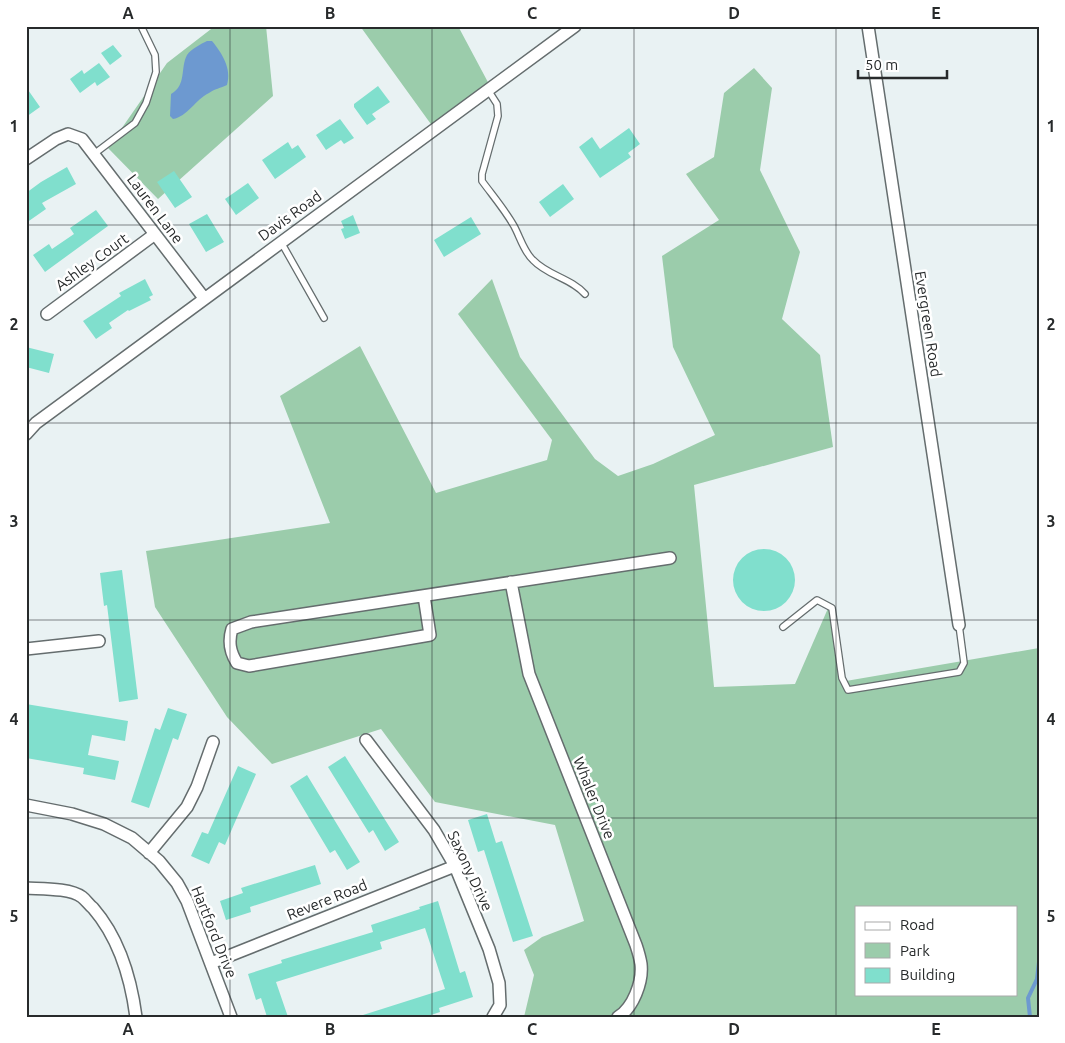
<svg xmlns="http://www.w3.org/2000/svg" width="1065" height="1043" font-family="Ubuntu,sans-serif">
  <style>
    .green { fill: #9bccab; fill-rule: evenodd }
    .water { fill: #6d99d0 }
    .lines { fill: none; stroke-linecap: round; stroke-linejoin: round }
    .stream { stroke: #6d99d0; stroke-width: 4 }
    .building { fill: #80dfcd }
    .service-casing { stroke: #656d6e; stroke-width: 8 }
    .minor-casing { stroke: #656d6e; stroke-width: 14 }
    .service { stroke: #fff; stroke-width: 5.5 }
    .minor { stroke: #fff; stroke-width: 11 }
    .grid { fill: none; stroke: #272a2b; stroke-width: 1; stroke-opacity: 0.55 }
    .labels { text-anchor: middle; stroke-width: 5; stroke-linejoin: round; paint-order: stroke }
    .street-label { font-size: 15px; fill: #272a2b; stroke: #fff }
    .neatline { fill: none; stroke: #272a2b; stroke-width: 2 }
    .grid-label { font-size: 16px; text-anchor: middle; font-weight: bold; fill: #272a2b }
  </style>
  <rect width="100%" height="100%" fill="#e9f2f3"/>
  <!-- green -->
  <path class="green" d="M215,26H266L273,96L158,199L108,148L167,63Z
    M360,26H458L490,86L433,127Z
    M754,68L772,88L760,170L800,252L782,319L820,355L833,447L694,485L714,687L795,684L829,606L840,682L1039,648V1017H524L534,975L524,950L542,937L584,921L555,825L435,802L381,729L272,764L227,717L155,607L146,551L330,523L280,396L360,346L436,493L547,460L552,440L458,314L492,279L520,357L595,459L618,476L653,464L715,435L673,347L662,256L719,220L686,174L714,157L724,93ZM856,907H1016V994H856Z"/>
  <!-- water -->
  <path class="water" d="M207,41H212C222,53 232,69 227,85C221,88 214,89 209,93C196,99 187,117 173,119L170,116L171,94C187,85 180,68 187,55C191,49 201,44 207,41Z"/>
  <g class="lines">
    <!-- stream -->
    <path class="stream" d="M1030,1017L1028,998L1037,979L1039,962"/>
  </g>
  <!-- building -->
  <path class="building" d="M113,45L122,56L110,65L101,53Z
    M99,63L110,77L97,86L95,82L80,93L70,79L82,70L84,74Z
    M378,86L390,102L372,114L376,119L367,125L354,107V104Z
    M26,87L40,107L26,117Z
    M340,119L354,138L344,144L341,140L326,150L316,135Z
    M629,128L640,144L628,153L631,157L600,178L579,147L592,137L600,149Z
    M288,142L292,149L298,145L306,157L275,179L262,160Z
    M67,167L76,184L42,203L46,209L26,223V193L41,182Z
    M174,171L192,197L175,208L157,182Z
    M248,183L259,198L236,215L225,199Z
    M563,184L574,199L550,217L539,202Z
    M96,210L108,226L45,272L33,255L49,244L52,249L74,234L70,228Z
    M207,214L224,242L206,252L189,224Z
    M353,215L360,233L345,239L341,229L344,228L341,221Z
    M471,217L481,234L444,257L434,240Z
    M145,279L153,295L149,297L151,300L129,311L128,310L109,323L112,328L96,339L83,321L121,296L119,293Z
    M26,347L54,354L49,373L26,367Z
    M733 580a31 31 0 1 1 62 0a31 31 0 1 1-62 0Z
    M122,570L138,699L119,702L107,605L104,606L100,573Z
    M26,704L128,721L125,741L92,735L88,755L119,761L115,780L83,774L84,768L26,758V733L29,718H26Z
    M168,708L187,714L178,740L173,738L149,808L131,802L155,728L160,730Z
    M345,756L399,842L385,851L373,830L369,833L328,767Z
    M238,766L256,774L225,845L219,842L209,864L191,856L202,832L208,834Z
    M307,775L360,862L347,870L335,850L330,853L290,786Z
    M487,814L496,843L502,841L533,936L513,942L484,850L478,852L468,820Z
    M315,865L321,884L250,907L251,912L226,920L220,901L243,893L241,888Z
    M438,901L460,973L465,971L473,997L439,1008L440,1012L425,1017H363V1015L445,989L425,928L380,942L382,949L276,982L288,1017H267L261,998L256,1000L248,974L282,963L281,960L373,932L371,925L420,909L419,907Z"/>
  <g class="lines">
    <defs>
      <path id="service" d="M488,90L497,104L498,116L482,174V181C493,196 505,210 514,226C520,237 524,252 533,260C548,276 571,278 585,294
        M94,154L135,123L146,103L156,72L155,55L141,26
        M281,242L324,318
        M783,627L817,600L832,608L842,678L848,690L959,672L964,663L959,625"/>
      <path id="minor" d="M868,26L959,625
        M26,159L56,139L68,134L82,139L204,298
        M47,314L155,234
        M26,434L36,423L575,26
        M511,582L529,674L636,945C638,951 640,958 641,964C643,982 633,1008 618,1017
        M424,596L430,635L249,666L237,663C230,652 228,642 232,629L251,622L670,558
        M26,649L99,641
        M366,740L434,830L455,866L489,949L499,983L500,1005L493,1017
        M26,805L72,814L104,824L132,838L159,861L177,883L187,901L231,1017
        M149,853L187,807L197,787L213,742
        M26,888C42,889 70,888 82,897C86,900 89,905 93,908C119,938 131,979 136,1017
        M211,963L455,866"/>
    </defs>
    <!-- service casing -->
    <use href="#service" class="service-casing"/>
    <!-- minor casing -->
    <use href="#minor" class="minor-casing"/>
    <!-- service -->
    <use href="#service" class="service"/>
    <!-- minor -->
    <use href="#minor" class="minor"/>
  </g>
  <!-- grid -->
  <path class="grid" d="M230,26V1017M432,26V1017M634,26V1017M836,26V1017M26,225H1039M26,423H1039M26,620H1039M26,818H1039"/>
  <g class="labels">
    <!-- street labels -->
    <g class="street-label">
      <text transform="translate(155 209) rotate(53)" y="5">Lauren Lane</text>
      <text transform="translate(290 216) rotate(-36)" y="5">Davis Road</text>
      <text transform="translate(92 262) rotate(-36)" y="5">Ashley Court</text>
      <text transform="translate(928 324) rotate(81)" y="5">Evergreen Road</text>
      <text transform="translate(594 798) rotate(68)" y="5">Whaler Drive</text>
      <text transform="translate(470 871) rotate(65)" y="5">Saxony Drive</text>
      <text transform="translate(327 900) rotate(-22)" y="5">Revere Road</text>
      <text transform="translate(214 932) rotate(68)" y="5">Hartford Drive</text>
    </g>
  </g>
  <!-- border -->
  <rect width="1065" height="1043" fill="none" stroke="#ffffff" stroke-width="55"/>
  <!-- legend -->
  <rect x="855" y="906" width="162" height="90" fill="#ffffff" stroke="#a9aaaa"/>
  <rect x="865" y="922" width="25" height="8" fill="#ffffff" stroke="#a9aaaa"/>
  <text x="900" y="930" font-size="15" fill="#272a2b">Road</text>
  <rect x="865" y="943" width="25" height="15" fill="#9bccab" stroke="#a9aaaa"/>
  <text x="900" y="956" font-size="15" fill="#272a2b">Park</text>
  <rect x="865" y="968" width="25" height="15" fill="#80dfcd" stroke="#a9aaaa"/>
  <text x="900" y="980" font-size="15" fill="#272a2b">Building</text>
  <!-- scale -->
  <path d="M858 70v8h89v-8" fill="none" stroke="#272a2b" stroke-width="2.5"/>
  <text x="865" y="70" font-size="15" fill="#272a2b" stroke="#ffffff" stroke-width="4" paint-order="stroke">50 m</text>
  <rect x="28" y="28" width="1010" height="988" class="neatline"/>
  <g class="grid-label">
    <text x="128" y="19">A</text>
    <text x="330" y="19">B</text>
    <text x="532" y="19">C</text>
    <text x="734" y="19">D</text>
    <text x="936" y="19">E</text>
    <text x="14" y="132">1</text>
    <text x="1051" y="132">1</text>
    <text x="14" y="330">2</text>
    <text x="1051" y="330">2</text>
    <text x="14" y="527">3</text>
    <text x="1051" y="527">3</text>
    <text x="14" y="725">4</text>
    <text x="1051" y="725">4</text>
    <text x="14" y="922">5</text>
    <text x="1051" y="922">5</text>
    <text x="128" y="1035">A</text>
    <text x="330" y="1035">B</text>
    <text x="532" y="1035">C</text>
    <text x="734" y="1035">D</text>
    <text x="936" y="1035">E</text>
  </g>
</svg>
